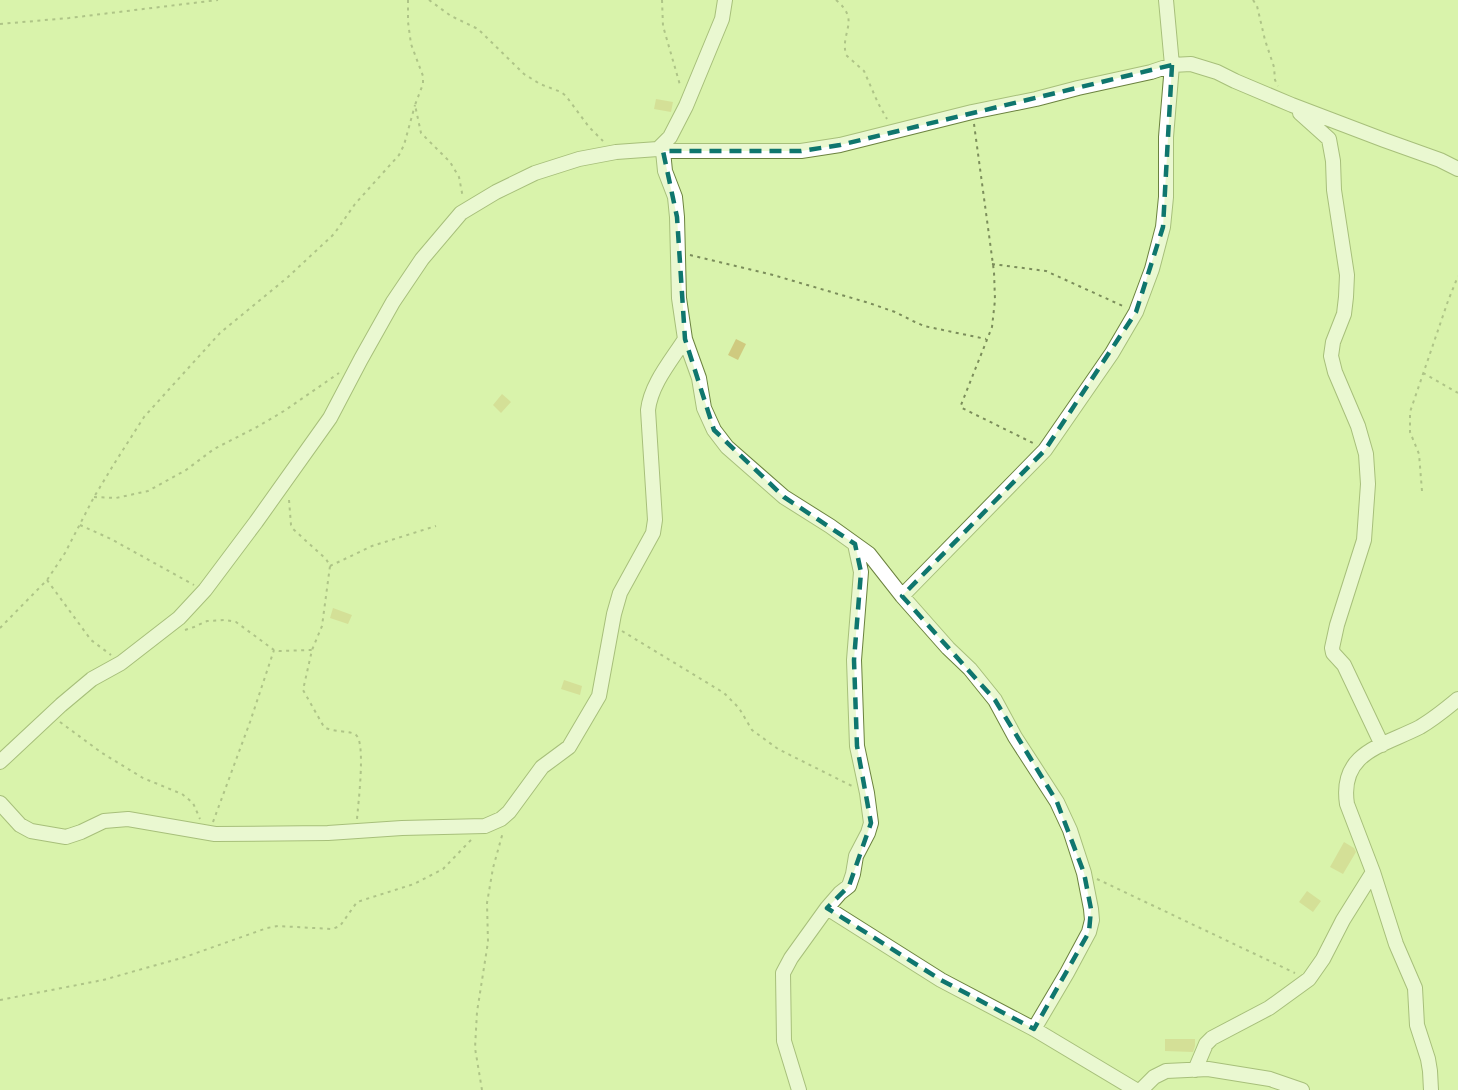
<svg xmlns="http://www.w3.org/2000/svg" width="1458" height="1090" font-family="'Varela Round',sans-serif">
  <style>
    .building { fill: #cfca7f }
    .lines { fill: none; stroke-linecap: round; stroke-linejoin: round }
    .minor-casing { stroke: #6b823f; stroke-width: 16 }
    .path { stroke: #7b8d5b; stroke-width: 2; stroke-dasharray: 3 4.5; stroke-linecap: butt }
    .minor { stroke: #fff; stroke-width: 14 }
    .marked { fill: none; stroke: #0f766e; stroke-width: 4.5; stroke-dasharray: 12 8; stroke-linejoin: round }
  </style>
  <rect width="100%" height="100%" fill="#d9f3ac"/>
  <!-- building -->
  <path class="building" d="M656,99L673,102L671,112L654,109Z
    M736,339L746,344L738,360L728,355Z
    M502,394L511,402L501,413L493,405Z
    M333,608L352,615L348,624L330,618Z
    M564,680L582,686L580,695L561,689Z
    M1344,842L1354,848L1356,852L1343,874L1330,867Z
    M1307,891L1321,901L1313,912L1299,902Z
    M1165,1039H1195V1046L1193,1052L1165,1051Z"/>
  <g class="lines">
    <defs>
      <path id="minor" d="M1300,113L1329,139L1333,161L1334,190L1347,275L1346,297L1344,314L1333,342L1331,356L1335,372L1358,426L1366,454L1368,484L1364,540L1337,625L1332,648L1333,653L1344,665L1382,745
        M658,149L663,151H801L840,145L972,112L1036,99L1078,88L1151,72L1172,65L1191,64L1217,72L1235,81L1292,105L1384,140L1440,160L1458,169
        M663,151L665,171L675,197L677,217L679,298L685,339L699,378L704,408L714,430L727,447L784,497L830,526L869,554L902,596L948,648L970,669L995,700L1015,737L1057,802L1070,830L1084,873L1091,909L1092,920L1089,932L1067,973L1034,1029
        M902,596L1045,450L1112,353L1136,312L1152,269L1163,227L1166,197V137L1172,65L1166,0
        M0,762L61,705L92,679L121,663L179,618L205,590L256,522L330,418L361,359L393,302L422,259L461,213L496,192L535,173L579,159L616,152L658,149L670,137L686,106L722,19L725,0
        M0,803L20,825L31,831L66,837L81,832L104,821L128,819L215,834L328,833L402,828L485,826L501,819L509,812L542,767L569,747L599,696L614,614L620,593L653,533L655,520L648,410C651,384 671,361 685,339
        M827,908L941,980L1034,1029L1136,1090
        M1195,1070L1206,1044L1212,1038L1269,1008L1309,979L1323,959L1343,920L1373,872
        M799,1090L784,1041L783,973L791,958L827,908L840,893L849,886L853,874L856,856L868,833L871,823L867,793L857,746L854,660L861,572L855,544
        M1141,1090L1154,1077L1166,1071L1208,1069L1270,1079L1302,1090
        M1431,1090L1430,1071L1428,1059L1417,1025L1415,988L1396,944L1373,872L1347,804C1339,752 1383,746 1420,727C1434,719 1446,709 1458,699"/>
    </defs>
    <!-- minor casing -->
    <use href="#minor" class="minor-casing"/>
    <!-- path -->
    <path class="path" d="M408,0V22L411,44L423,76V84L415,105L421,133L450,162L459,177L463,198
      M429,0L451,16L478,29L524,74L540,84L561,92L566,96L589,127L603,141
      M662,0L663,26L680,85
      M836,0C861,21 840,31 846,55L864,71L878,103L887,119
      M1253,0L1257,6L1265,40L1274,67L1275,80L1278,86
      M0,24L69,18L218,0
      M974,124L994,272L995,300L992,327L961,405L962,408L1033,443
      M690,255L773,275L869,303L895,312L915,322L924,326L986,339
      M992,264L1046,271L1125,307
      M1423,373L1458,393
      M1422,491L1419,454L1410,432V412L1448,301L1458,276
      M94,497L116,498L148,491L186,470L214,449L257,427L284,411L339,373
      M289,500L291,525L293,529L326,559L330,566L322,626L312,650L303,690L324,727C334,733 350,730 356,735C366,743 358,805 357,819
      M80,525L111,539L194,585
      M330,566L372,546L436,526
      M47,580L91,640L111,655
      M0,628L47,580L65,553L94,497L114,464L144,417L220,333L288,277L334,234L355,204L399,155L404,145L415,105
      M185,630L194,627L207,621L226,620L236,622L274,650L279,651L312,650
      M622,631L724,693L739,708L752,730L778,749L854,787
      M60,722L102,753L143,778L182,794L193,803L200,819
      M213,822L250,722L274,650
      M1097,879L1295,973
      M0,1000L103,980L185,957L267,928L278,926L332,929L340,926L357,902L414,884L443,869L471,840
      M482,1090L475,1048L477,1012L488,942L487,903L493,868L503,832"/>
    <!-- minor -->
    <use href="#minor" class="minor"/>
  </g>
  <!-- marked area -->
  <path d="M0 0H1458V1090H0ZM1172,65L1163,227L1136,312L1045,450L902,596L995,700L1057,802L1084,873L1091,909L1089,932L1034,1029L941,980L827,908L849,886L871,823L857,746L854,660L861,572L855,544L784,497L714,430L685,339L677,217L663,151H801L840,145Z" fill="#d9f3ac" fill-opacity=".55" fill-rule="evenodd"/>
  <path class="marked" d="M1172,65L1163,227L1136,312L1045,450L902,596L995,700L1057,802L1084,873L1091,909L1089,932L1034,1029L941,980L827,908L849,886L871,823L857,746L854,660L861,572L855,544L784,497L714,430L685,339L677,217L663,151H801L840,145Z"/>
</svg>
